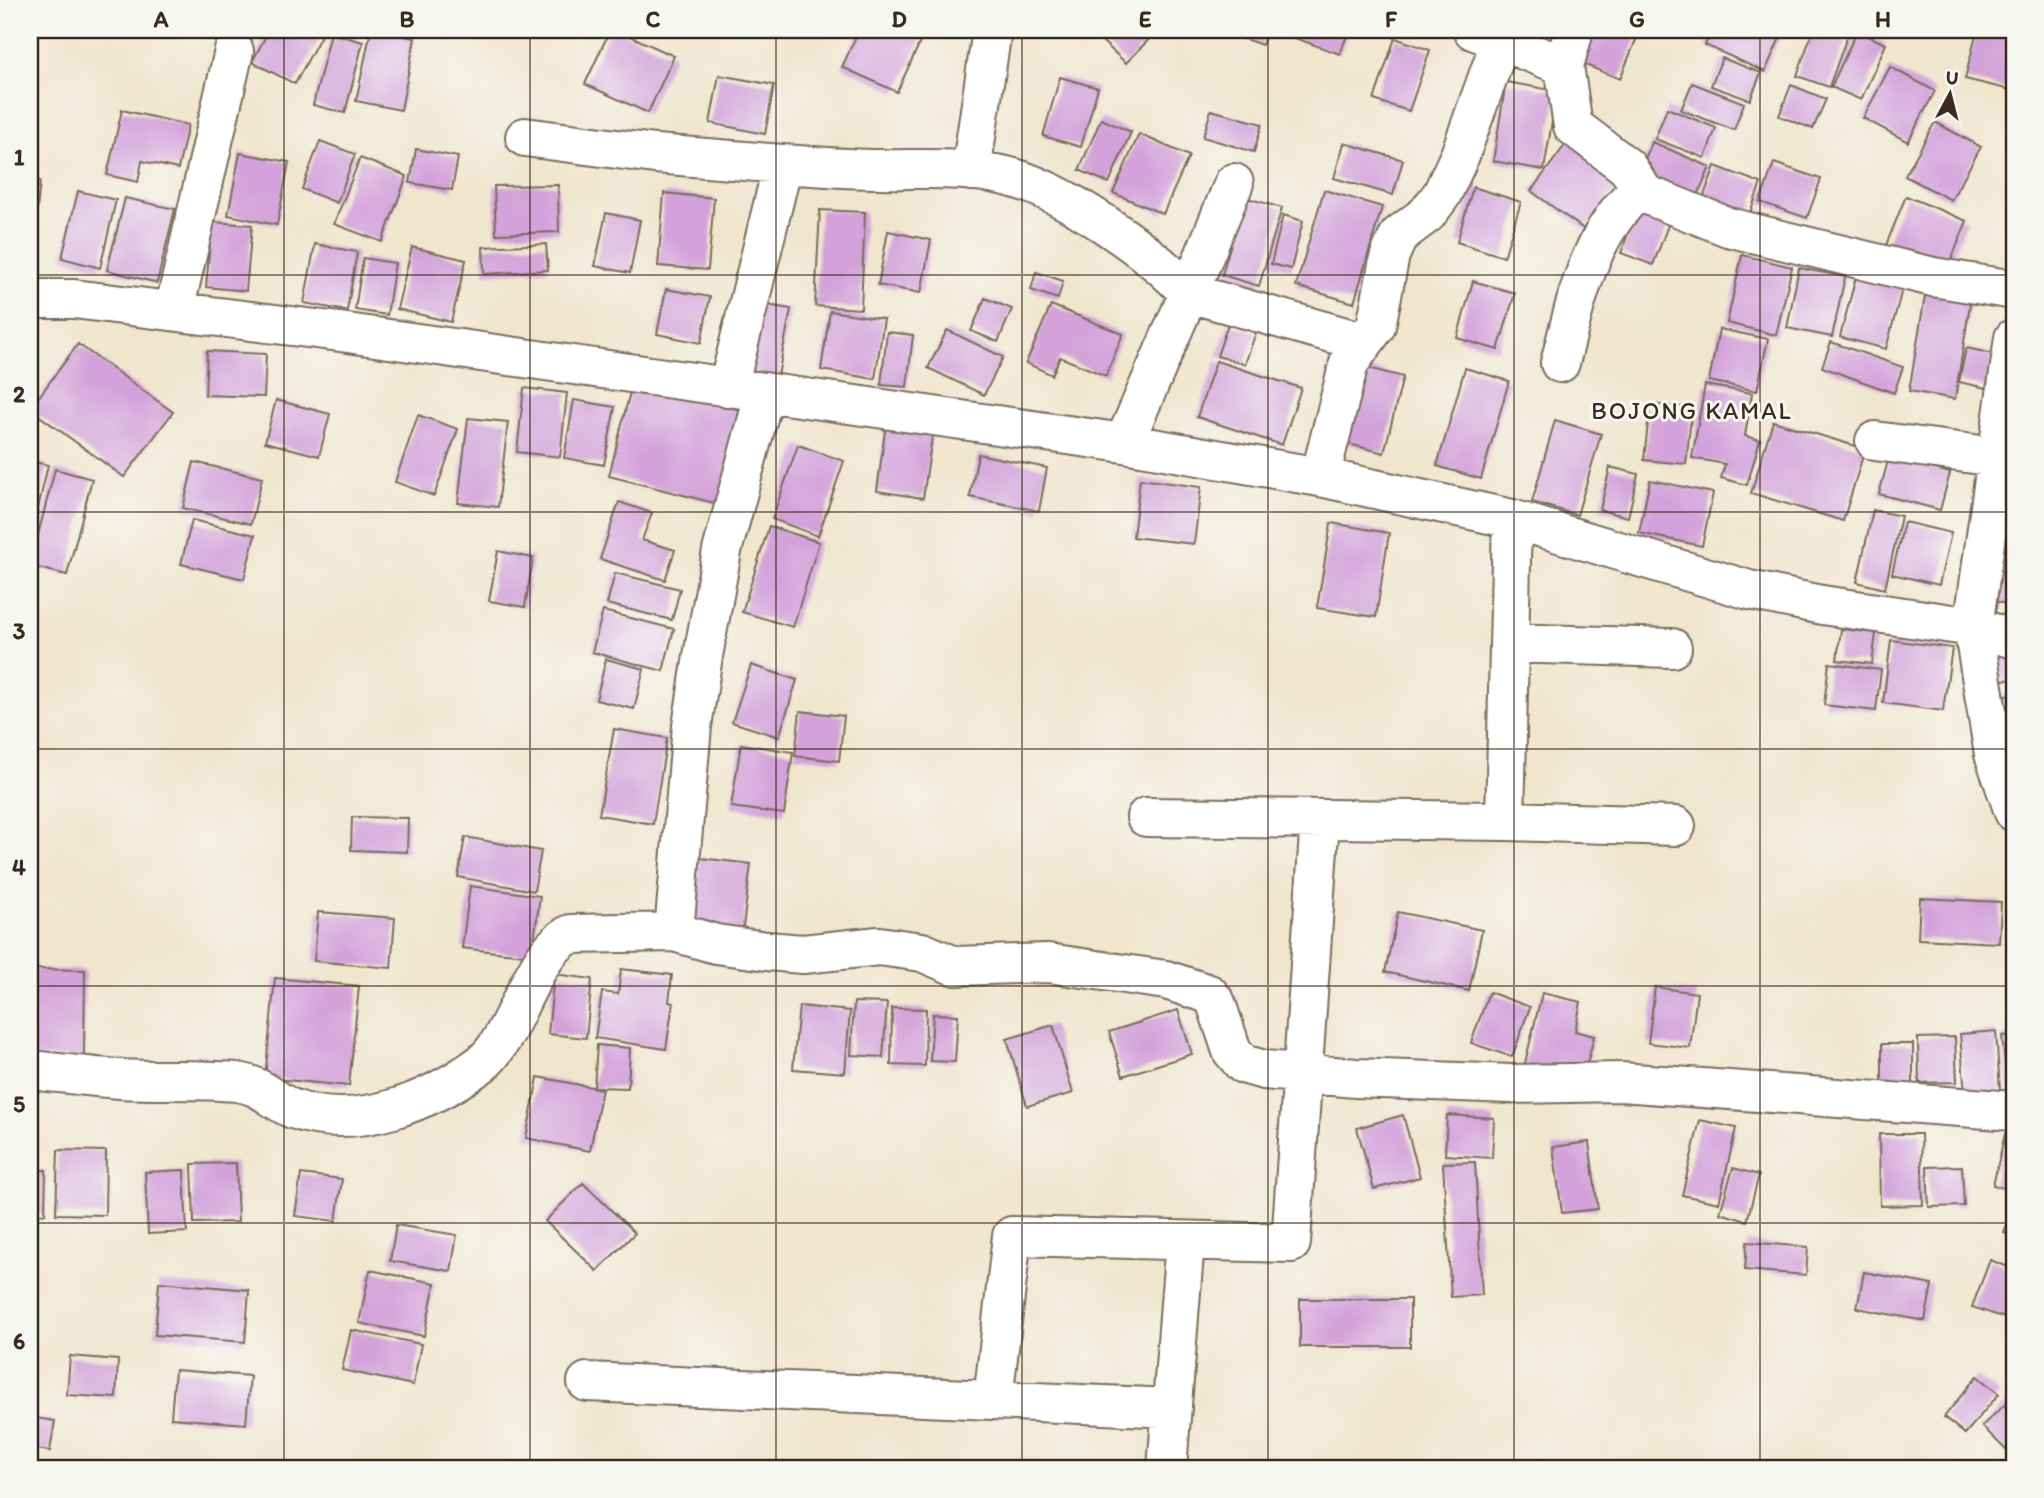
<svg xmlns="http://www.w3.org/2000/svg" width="2044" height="1498" font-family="Itim,sans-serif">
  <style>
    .building { fill: #d3a2da }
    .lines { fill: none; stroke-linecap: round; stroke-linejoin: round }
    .minor-casing { stroke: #7a6c5c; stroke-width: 42 }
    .minor { stroke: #fff; stroke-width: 38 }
    .grid { fill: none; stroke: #3b2a1e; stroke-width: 2; stroke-opacity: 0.55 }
    .labels { text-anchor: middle; stroke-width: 6; stroke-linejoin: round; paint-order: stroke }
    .quarter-label { font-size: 24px; letter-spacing: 2px; fill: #3b2a1e; stroke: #f6f6f2 }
    .neatline { fill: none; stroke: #3b2a1e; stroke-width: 2.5 }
    .grid-label { font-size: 23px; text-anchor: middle; font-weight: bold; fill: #3b2a1e }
  </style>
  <rect width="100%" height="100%" fill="#f6f6f2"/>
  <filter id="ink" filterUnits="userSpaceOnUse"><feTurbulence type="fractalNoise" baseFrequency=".0143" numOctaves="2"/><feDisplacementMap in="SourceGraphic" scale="14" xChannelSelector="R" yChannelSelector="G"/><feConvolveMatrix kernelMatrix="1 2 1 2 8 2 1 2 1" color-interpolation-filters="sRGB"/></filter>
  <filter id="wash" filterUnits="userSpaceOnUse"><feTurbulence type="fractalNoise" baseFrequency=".00686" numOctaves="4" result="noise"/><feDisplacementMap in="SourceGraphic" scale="28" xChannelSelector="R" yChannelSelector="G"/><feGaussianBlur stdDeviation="1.57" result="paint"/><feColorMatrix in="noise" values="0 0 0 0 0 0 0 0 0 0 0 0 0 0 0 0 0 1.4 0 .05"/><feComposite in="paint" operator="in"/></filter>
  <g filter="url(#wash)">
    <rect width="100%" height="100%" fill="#f0e6ce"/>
    <g id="blocks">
      <!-- building -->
      <path class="building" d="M269,30H324L295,84L252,62Z
        M371,30L415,38L401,110L356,101Z
        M610,30H617L674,56L648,113L585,84Z
        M859,30H903L922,38L897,92L842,67Z
        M1090,30H1158L1126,63Z
        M1219,30H1268L1262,45Z
        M1288,30H1349L1340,54L1286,35Z
        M1591,30H1640L1620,79L1578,62Z
        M1712,30H1762L1780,38L1765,72L1705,45Z
        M1813,30H1836L1848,34L1829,87L1797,76Z
        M1977,30H2014V91L1965,79Z
        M1857,31L1886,44L1861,100L1831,87Z
        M331,33L363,42L345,113L313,105Z
        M1395,38L1430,50L1409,111L1374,100Z
        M1722,58L1761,73L1750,100L1711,86Z
        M1890,67L1935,91L1908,142L1863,118Z
        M719,75L774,85L765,134L710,123Z
        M1060,77L1098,88L1081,147L1043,136Z
        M1506,82L1557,91L1544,170L1493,161Z
        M1692,83L1744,103L1734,130L1681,110Z
        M1791,85L1826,99L1813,129L1779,116Z
        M1667,108L1716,128L1705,158L1655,139Z
        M122,110L188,125L178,169L142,161L138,182L107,175Z
        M1211,110L1262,124L1254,152L1203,137Z
        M1101,119L1131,132L1109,183L1079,170Z
        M1935,122L1981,147L1951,200L1905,176Z
        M1139,134L1189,156L1163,214L1113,193Z
        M1569,140L1623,179L1585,230L1531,191Z
        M320,141L355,154L337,203L302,189Z
        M1652,142L1710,167L1695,202L1637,177Z
        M1344,143L1403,160L1393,195L1334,178Z
        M416,149L458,157L452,190L410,183Z
        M240,153L289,162L277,225L228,215Z
        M360,158L407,176L382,242L334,224Z
        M1774,163L1821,179L1807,218L1760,202Z
        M1715,166L1761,183L1745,226L1699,209Z
        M30,180L40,181L32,258H30Z
        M558,185L559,232L496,234L494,186Z
        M1473,187L1521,202L1504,257L1457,242Z
        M1324,190L1382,207L1354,303L1296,286Z
        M78,191L116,200L100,268L62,258Z
        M664,193L714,198L708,270L658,266Z
        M1906,196L1967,221L1947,270L1886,245Z
        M1244,197L1282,208L1259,286L1222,275Z
        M125,198L175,209L157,283L107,270Z
        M1640,200L1673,212L1653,265L1621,253Z
        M820,210L865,212L861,309L815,306Z
        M606,213L640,220L630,273L595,266Z
        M1283,215L1303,221L1291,269L1271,264Z
        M212,222L252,225L246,291L206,287Z
        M888,231L931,240L921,293L878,285Z
        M315,244L357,252L347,311L304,303Z
        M546,244L548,270L484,274L483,247Z
        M412,247L466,260L451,322L397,309Z
        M1742,255L1792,267L1776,335L1727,323Z
        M363,258L395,263L387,315L355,310Z
        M1799,268L1845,277L1832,337L1787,328Z
        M1858,269L1904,282L1886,349L1840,337Z
        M1036,272L1063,281L1058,299L1031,290Z
        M1473,281L1515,293L1498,350L1457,338Z
        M1927,284L1972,291L1955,399L1909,391Z
        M666,289L710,297L701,343L657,334Z
        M985,298L1012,309L998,342L971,331Z
        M761,304L791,309L776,386L747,381Z
        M1051,305L1123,334L1106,376L1060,357L1052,375L1026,363Z
        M830,311L884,319L875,379L821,370Z
        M1228,324L1256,332L1245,364L1217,356Z
        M1719,329L1768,339L1757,391L1709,381Z
        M947,330L1003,357L984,395L928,368Z
        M887,332L913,335L907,387L881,385Z
        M1831,342L1903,367L1894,393L1822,367Z
        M78,344L173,412L124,477L30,409Z
        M1966,348L1994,354L1986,388L1959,382Z
        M207,351L266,354L264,397L205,395Z
        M1216,361L1301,388L1282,445L1197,417Z
        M1357,365L1403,377L1384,453L1337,441Z
        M1465,368L1509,381L1481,479L1437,466Z
        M632,384L749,412L726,506L609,476Z
        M1705,385L1752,393L1745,436L1760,440L1747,485L1721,478L1725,464L1692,458Z
        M524,388L567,393L560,457L517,452Z
        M276,400L330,414L319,456L265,442Z
        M574,400L615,407L604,465L564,458Z
        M1650,404L1692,408L1686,464L1644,460Z
        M418,415L458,429L434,496L395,482Z
        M468,418L508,422L498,507L458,503Z
        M1555,420L1601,434L1577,515L1532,502Z
        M1773,421L1865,449L1843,521L1751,493Z
        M886,423L933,430L923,498L877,491Z
        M798,445L844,461L818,536L772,519Z
        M978,454L1047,468L1039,511L970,497Z
        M1889,457L1950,473L1940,510L1879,494Z
        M30,461L48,465L33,530L30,529Z
        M194,462L262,478L251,524L183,508Z
        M1610,467L1638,474L1628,517L1600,510Z
        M55,469L92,479L67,575L30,566Z
        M1140,479L1201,487L1194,544L1133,537Z
        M1650,480L1713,493L1702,546L1639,533Z
        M619,502L652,513L642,540L675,550L665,580L600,559Z
        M1873,510L1901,516L1885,589L1857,582Z
        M192,520L255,535L244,579L181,564Z
        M1904,522L1951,533L1939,585L1892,574Z
        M1331,523L1389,533L1376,617L1317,608Z
        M769,526L819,542L793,627L742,612Z
        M2001,545L2014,549V607L1983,597Z
        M498,551L533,558L525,607L489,601Z
        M615,573L680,589L672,620L607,604Z
        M603,611L674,629L663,671L592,652Z
        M1841,629L1876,633L1872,664L1837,660Z
        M1891,640L1952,648L1943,711L1883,703Z
        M1990,652L2014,654V680L1988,679Z
        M606,659L644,669L634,709L596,700Z
        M1829,663L1881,670L1876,711L1824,705Z
        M751,665L797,680L779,737L732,722Z
        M1997,695H2014V753H1995Z
        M800,711L844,716L839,761L795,756Z
        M614,729L667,738L653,824L599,815Z
        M741,744L793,752L784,814L731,807Z
        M352,817L408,818L407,852L351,850Z
        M465,837L541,851L534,891L458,877Z
        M700,858L751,864L742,935L691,928Z
        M470,886L540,896L532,956L462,948Z
        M1920,898L2001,902L1999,943L1918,939Z
        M318,912L395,918L391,968L314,961Z
        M1398,912L1482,930L1469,991L1385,972Z
        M30,969L85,970L84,1057H30Z
        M621,969L672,975L669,1002L673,1003L666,1049L595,1038L602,992L618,994Z
        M554,974L592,979L586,1038L548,1034Z
        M275,978L359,986L349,1086L265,1078Z
        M1655,987L1697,993L1690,1048L1648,1043Z
        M1489,992L1530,1007L1512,1057L1471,1043Z
        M1542,993L1581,1002L1575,1031L1594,1036L1583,1081L1524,1067Z
        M854,1002L887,1003L883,1057L851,1055Z
        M799,1006L850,1011L845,1073L793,1069Z
        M892,1008L926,1009L925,1066L891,1065Z
        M1178,1010L1192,1054L1123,1076L1109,1032Z
        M933,1014L958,1015L955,1062L930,1061Z
        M1053,1025L1073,1093L1027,1106L1007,1039Z
        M1996,1031L2000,1091L1965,1094L1960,1034Z
        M2014,1035V1104H2010L2002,1036Z
        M1955,1037L1957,1082L1919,1083L1918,1038Z
        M1882,1044H1913V1094H1882Z
        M597,1045L630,1048L628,1088L594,1087Z
        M538,1077L602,1089L590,1151L526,1138Z
        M1403,1115L1420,1177L1374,1189L1357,1128Z
        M1447,1115L1494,1118L1492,1158L1445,1155Z
        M1700,1120L1736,1128L1719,1203L1682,1195Z
        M1879,1134H1921L1923,1205L1880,1206Z
        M2005,1134L2014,1136V1190L1993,1185Z
        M1589,1142L1598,1209L1562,1213L1553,1147Z
        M58,1150L106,1151L105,1215L56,1214Z
        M1475,1162L1482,1295L1451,1297L1443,1163Z
        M236,1163L238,1222L194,1223L192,1164Z
        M1962,1166L1964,1206L1929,1207L1927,1167Z
        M1733,1168L1759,1175L1747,1221L1720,1213Z
        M30,1170H46L45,1214L30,1213Z
        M184,1170L187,1232L148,1234L145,1172Z
        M301,1174L342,1179L336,1221L295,1216Z
        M583,1183L635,1233L597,1271L545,1221Z
        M2012,1208L2014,1209V1236L2004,1233Z
        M396,1225L457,1235L451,1271L390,1261Z
        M1747,1242L1808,1247L1806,1275L1745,1270Z
        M1990,1260L2014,1269V1302L2008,1319L1972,1307Z
        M370,1270L435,1283L424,1336L359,1323Z
        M1864,1272L1932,1285L1925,1321L1857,1308Z
        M159,1282L249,1290L245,1342L155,1335Z
        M1300,1299H1410V1347H1300Z
        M351,1330L421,1344L413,1385L342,1370Z
        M70,1356L118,1360L116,1398L67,1395Z
        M175,1370L250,1376L246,1424L171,1418Z
        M1977,1376L1999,1394L1965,1434L1944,1417Z
        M2014,1396V1442L2006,1450L1982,1426Z
        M30,1417L55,1421L50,1451L30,1448Z"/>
    </g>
  </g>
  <g filter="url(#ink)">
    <use href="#blocks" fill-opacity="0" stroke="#7a6c5c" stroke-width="2"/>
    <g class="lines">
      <defs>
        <path id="minor" d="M1473,30L1564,66L1573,126L1627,167L1645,194L1728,227L1933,277L2014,290
          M1564,66L1574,30
          M525,137L655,154L783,164
          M971,171L992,30
          M1234,183L1189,293L1363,342
          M30,299H74L340,332L1124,443L1320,477L1512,519L1749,590L1822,605L1973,627L2014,639
          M174,311L234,51
          M2014,338L1973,627L1994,754L2014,812
          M1560,363C1576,301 1589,233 1640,189
          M728,388L783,164C814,166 847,169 879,169C921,170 965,166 1006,176C1062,189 1150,251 1189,293L1124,443
          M765,392L722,551L703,656L692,726L674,932L716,944L767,951L803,954L879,946L922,952L955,966L1048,963L1166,980L1209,994L1216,1003L1232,1051L1243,1064L1264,1070L1356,1078L1511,1084L1621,1082L2014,1111
          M1875,441L1996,457
          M1320,477L1349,363L1376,326L1390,255L1399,235L1427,214L1442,194L1460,155L1500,43
          M1509,643L1672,648
          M1146,817L1505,821L1512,519
          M1505,821L1676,826
          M30,1070C60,1073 90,1077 120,1079C158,1081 198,1079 236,1082C263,1085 271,1100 293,1109C357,1132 429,1102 481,1064C515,1039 530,952 571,934L674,932
          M587,1382L1172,1408
          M993,1400L1012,1236L1291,1243L1320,819
          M1167,1468L1185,1241"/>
      </defs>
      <!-- minor casing -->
      <use href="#minor" class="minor-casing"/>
      <!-- minor -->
      <use href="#minor" class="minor"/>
    </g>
  </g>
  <!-- grid -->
  <path class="grid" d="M284,30V1468M530,30V1468M776,30V1468M1022,30V1468M1268,30V1468M1514,30V1468M1760,30V1468M30,275H2014M30,512H2014M30,749H2014M30,986H2014M30,1223H2014"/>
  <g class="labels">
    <!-- quarter labels -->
    <g class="quarter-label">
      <text x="1692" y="419">BOJONG KAMAL</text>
    </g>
  </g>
  <!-- margin -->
  <rect width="2044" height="1498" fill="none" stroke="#f6f6f2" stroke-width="77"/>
  <!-- north arrow -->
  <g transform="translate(1950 94) rotate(7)" stroke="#f6f6f2" stroke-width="5" paint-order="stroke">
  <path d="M0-5L12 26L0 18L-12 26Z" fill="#3b2a1e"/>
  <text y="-10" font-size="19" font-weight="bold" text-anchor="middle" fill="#3b2a1e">U</text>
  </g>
  <rect x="38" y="38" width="1968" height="1422" class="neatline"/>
  <g class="grid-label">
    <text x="161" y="27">A</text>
    <text x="407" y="27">B</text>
    <text x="653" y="27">C</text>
    <text x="899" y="27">D</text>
    <text x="1145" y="27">E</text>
    <text x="1391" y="27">F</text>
    <text x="1637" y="27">G</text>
    <text x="1883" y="27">H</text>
    <text x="19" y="165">1</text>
    <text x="19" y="402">2</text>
    <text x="19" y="639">3</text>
    <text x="19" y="875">4</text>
    <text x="19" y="1112">5</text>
    <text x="19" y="1349">6</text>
  </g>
</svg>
